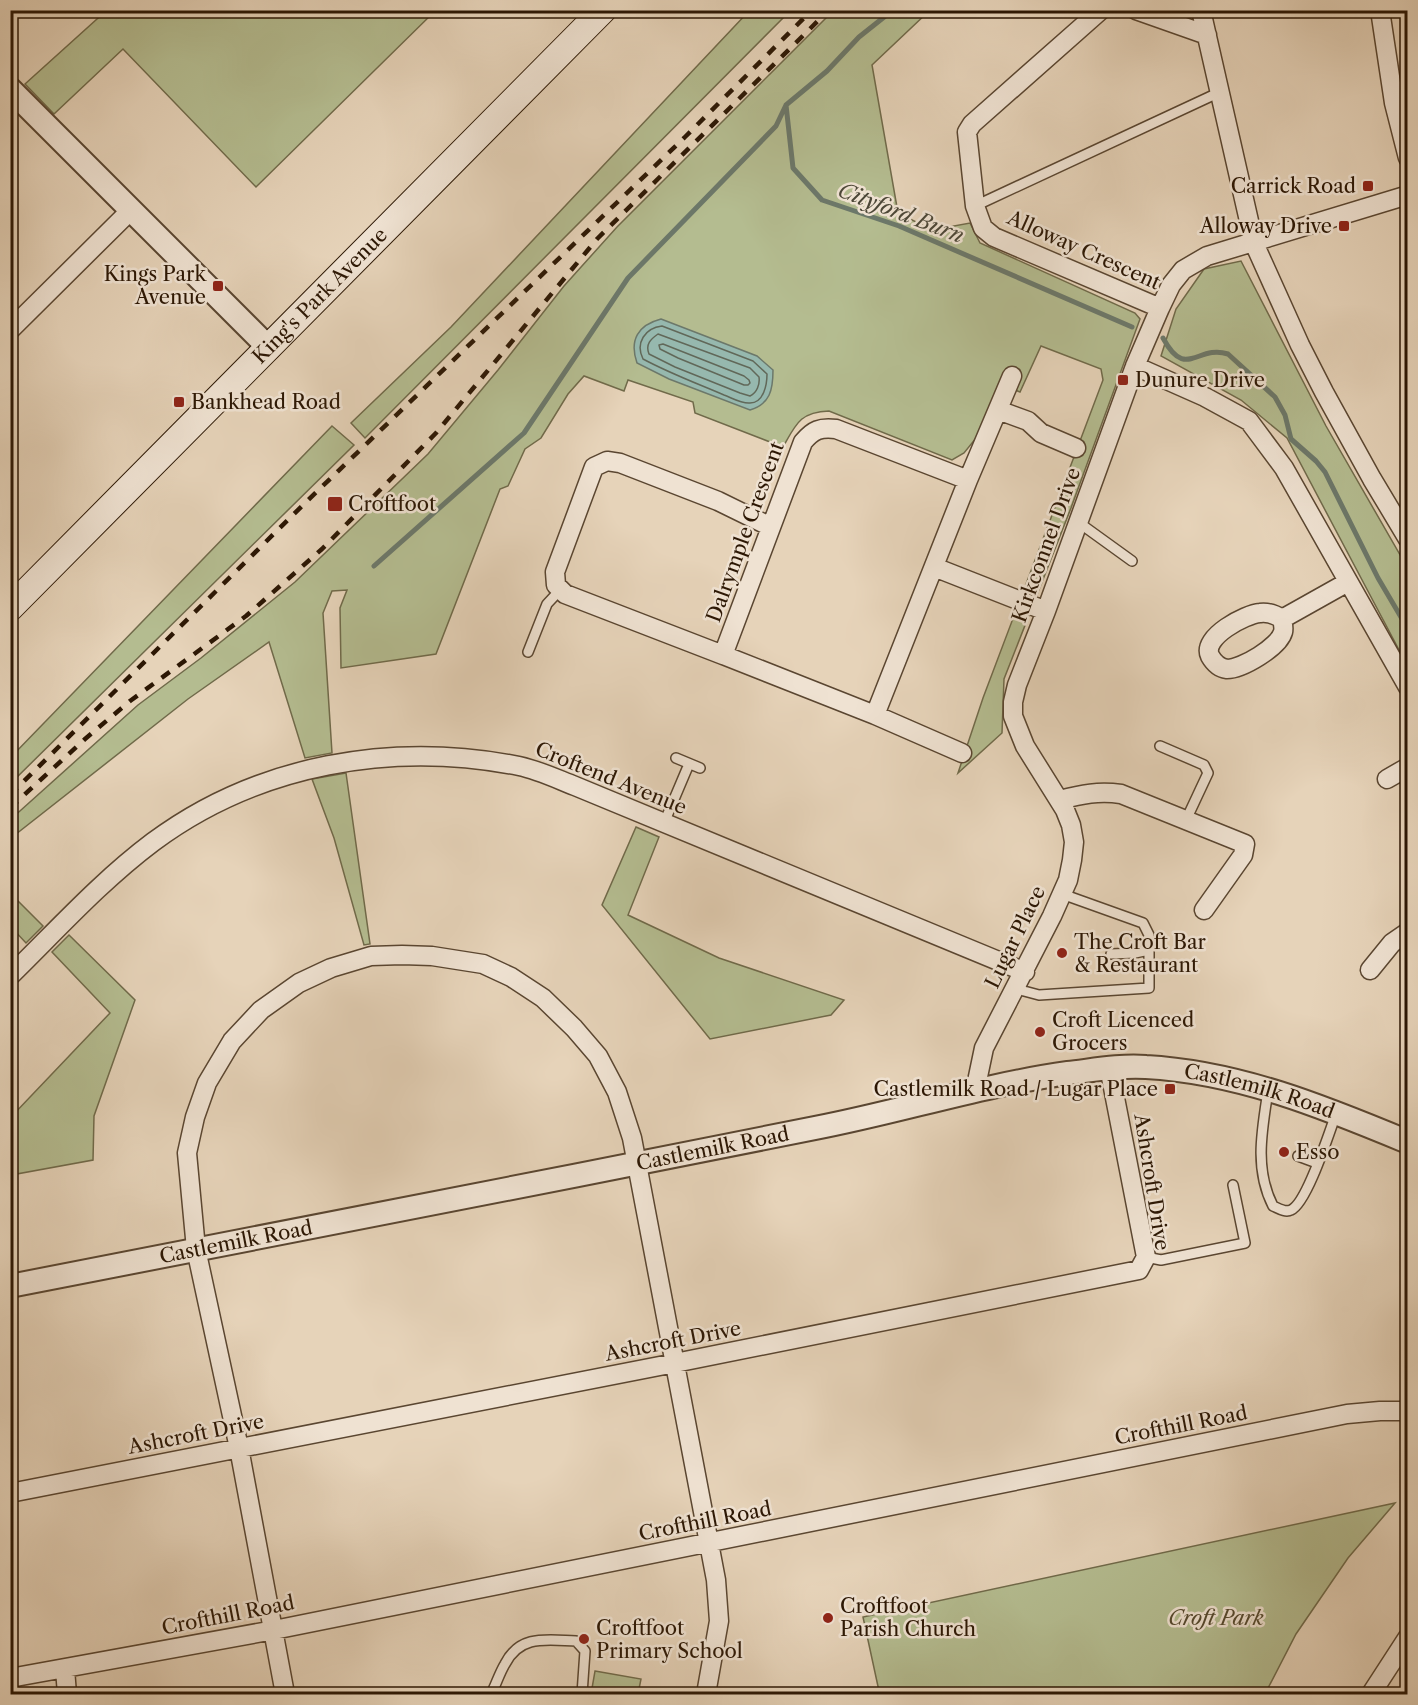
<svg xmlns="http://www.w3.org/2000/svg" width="1418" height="1705" font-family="'Libre Caslon Text',serif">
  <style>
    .green { fill: #b4bc90; stroke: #706a4a; stroke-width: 1.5 }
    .water { fill: #96b8ae; stroke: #6c786a; stroke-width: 1.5 }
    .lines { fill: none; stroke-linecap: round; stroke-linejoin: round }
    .shore { stroke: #616859; stroke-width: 1.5 }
    .stream { stroke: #6c786a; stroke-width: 5 }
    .service-casing { stroke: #5a4631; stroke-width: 12 }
    .minor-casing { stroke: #5a4631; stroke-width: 21 }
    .tertiary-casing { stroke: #5a4631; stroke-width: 26 }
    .secondary-casing { stroke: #2c1704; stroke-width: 28 }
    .service { stroke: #efe2d2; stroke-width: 9 }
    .minor { stroke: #efe2d2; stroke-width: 18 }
    .tertiary { stroke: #efe2d2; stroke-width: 22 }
    .secondary { stroke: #efe2d2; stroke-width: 26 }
    .rail { stroke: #2c1704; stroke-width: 4.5; stroke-dasharray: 10 10; stroke-linecap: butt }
    .poi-dot { fill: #8f2418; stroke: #efe2d2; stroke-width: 2 }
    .labels { text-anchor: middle; stroke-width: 5; stroke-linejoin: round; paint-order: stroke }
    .poi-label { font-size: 20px; fill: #2c1704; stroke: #efe2d2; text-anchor: start }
    .street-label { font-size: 20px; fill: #2c1704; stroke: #efe2d2 }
    .park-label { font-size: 20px; font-style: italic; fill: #55492e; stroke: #efe2d2 }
    .water-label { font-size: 21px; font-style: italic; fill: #4c4737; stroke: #efe2d2 }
  </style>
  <rect width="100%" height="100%" fill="#e6d3b9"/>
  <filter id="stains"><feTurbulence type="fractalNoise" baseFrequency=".00333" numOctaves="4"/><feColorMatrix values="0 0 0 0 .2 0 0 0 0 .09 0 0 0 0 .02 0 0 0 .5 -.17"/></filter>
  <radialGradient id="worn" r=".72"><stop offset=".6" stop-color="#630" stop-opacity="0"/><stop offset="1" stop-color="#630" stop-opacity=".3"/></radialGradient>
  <!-- green -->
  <path class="green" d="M107,10H435V11L256,187L123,49L54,114L25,84Z
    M749,11H790L365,438L351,423L451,327Z
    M833,11H929L872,65L898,213L932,230L970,223L980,243L1135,313L1140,319L1071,508L1004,679L1002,733L958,773L983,698L1103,380L1101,369L1041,346L1020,392L1015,390L964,453L952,460L829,411C800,412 796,424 783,447L695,413L693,402L628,380L624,391L584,376L568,394L541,438L525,449L508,486L500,489L436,654L341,668L340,608L347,590L332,591L323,613L332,753L305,758L269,642L188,699L11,838V819L138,705L201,658L295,582L428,454L498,370L564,286L617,227Z
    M1241,261L1326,426L1407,567V665L1287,438L1241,400L1161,356L1176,309L1204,269Z
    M332,426L354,445L11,783V757Z
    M346,773L370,944L364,945L334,838L312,779Z
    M636,827L659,837L628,915L719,958L844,1000L831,1015L710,1039L602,905Z
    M10,893L43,926L26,943L11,927Z
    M69,935L135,1000L94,1116L93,1160L11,1175V1117L110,1013L52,952Z
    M1395,1503L1348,1558L1296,1634L1265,1694H859L879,1691L863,1617Z
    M595,1671L641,1679L638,1694H591Z"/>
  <!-- water -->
  <path class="water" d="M661,319L757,356L773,370C773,390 770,404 750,410L669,379L637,363C629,340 638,325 661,319Z"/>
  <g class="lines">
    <!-- shore -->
    <path class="shore" d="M662,326L753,361L767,374C767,384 764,403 750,403C742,404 732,398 724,395C696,383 669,373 643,359C635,343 645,328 662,326Z
      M658,334L750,368L759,377C760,384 757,393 750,396L740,393L675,367L649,354C645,344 651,339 658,334Z
      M663,344L744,376L749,380L750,383L748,385H744L678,358L660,349L659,345Z"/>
    <!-- stream -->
    <path class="stream" d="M893,10L859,37L827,71L786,105L793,168L822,200L899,226L1132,327
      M1163,338C1186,381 1197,344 1228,354L1275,397L1285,415L1291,439L1316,461L1325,472L1378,578L1408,629
      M374,566L524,433L628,278L776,126L786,105"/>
    <defs>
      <path id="service" d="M975,206L1220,92
        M1078,522L1132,561
        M528,652L547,604L561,589
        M1160,746L1204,765L1208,773L1186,820
        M676,758L700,768
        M664,823L689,764
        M1111,954L1135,953L1149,950
        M1017,987L1024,991L1039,995L1149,988V935L1143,923L1062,894
        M1268,1091C1262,1130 1254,1169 1273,1206C1278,1208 1285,1213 1291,1210C1307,1203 1329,1133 1336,1114
        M1298,1156L1317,1163
        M1146,1257L1161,1260L1245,1243L1233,1185
        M491,1694C496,1685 499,1674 505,1664C520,1634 547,1640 576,1641L585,1651L582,1694"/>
      <path id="minor" d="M1101,10L972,124L967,132L975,206L983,228L994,237L1160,308
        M1136,10L1207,35
        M1201,10L1254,243L1300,345L1324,392L1372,479L1408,539
        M1380,10L1394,103L1408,158
        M10,330L131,210
        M1135,366L1205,397L1249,421L1284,468L1408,687
        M998,410L1028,421L1041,433L1076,448
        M968,480L1012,376
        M934,567L1046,611
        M1282,619C1276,615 1268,612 1260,613C1246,614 1201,637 1210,656C1214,663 1219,668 1227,669C1242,669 1279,647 1283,632C1284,628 1283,623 1282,619L1348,582
        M723,655L565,594L556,585L555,572L594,467L607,461L620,463L718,501L771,527
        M875,715L968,480L836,429C820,427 813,430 803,442L723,655L875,715L962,753
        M1387,779L1408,767
        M1060,800C1082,794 1099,791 1121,794L1245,844L1243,855L1204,910
        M1370,970L1392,943L1408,932
        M10,976C56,931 101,881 153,842C258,764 392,741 519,766C538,770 557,779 575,786L1025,972
        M975,1091L984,1048L1052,916L1068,880L1072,860L1074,842L1071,825L1065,810L1025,746L1013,716V702L1017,685L1046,611L1135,366L1160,308L1171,285L1183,270L1207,256L1408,195
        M10,1493L675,1363L1139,1270L1146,1257L1109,1067
        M65,1669L67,1694
        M10,1678L274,1630L1347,1414L1380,1411H1408
        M285,1694L239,1448L196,1249L187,1153L195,1117L207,1083L232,1041L261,1010L299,983L331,968L371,956L402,955L432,956L483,964L511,977L543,998L574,1028L598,1056L617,1092L632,1138L716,1580L719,1621L706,1694
        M1371,1694L1408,1637"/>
      <g id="tertiary">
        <path d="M10,89L269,348"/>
        <path id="s1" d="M10,1286C279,1233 547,1182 815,1128C899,1112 982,1085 1068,1073C1094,1070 1120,1065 1146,1067C1238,1072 1324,1107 1408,1142"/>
      </g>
      <g id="secondary">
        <path id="s2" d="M10,608L603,10"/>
      </g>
    </defs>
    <!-- service casing -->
    <use href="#service" class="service-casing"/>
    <!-- minor casing -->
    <use href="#minor" class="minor-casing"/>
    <!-- tertiary casing -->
    <use href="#tertiary" class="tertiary-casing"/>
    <!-- secondary casing -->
    <use href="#secondary" class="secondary-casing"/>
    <!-- service -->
    <use href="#service" class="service"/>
    <!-- minor -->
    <use href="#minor" class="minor"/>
    <!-- tertiary -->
    <use href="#tertiary" class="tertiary"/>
    <!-- secondary -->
    <use href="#secondary" class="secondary"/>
    <!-- rail -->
    <path class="rail" d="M10,795L304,504L685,137L812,10
      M10,808L85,739L130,701L246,616L322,549L436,433L597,239L829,10"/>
  </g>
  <!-- markers -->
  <g class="poi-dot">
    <rect x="1362" y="180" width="12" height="12" rx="3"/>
    <rect x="1338" y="220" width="12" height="12" rx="3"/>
    <rect x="212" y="280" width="12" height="12" rx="3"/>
    <rect x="1117" y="374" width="12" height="12" rx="3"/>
    <rect x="173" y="396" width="12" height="12" rx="3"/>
    <rect x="327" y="496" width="16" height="16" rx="3"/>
    <circle cx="1062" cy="953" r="6"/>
    <circle cx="1040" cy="1032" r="6"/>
    <rect x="1164" y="1083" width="12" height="12" rx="3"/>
    <circle cx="1284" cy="1152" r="6"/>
    <circle cx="828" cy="1618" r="6"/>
    <circle cx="584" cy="1639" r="6"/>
  </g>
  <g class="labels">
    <!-- poi labels -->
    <g class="poi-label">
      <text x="1356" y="193" text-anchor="end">Carrick Road</text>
      <text x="1332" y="233" text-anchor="end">Alloway Drive</text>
      <text x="206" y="281" text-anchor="end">Kings Park<tspan x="206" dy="23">Avenue</tspan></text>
      <text x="1135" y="387">Dunure Drive</text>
      <text x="191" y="409">Bankhead Road</text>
      <text x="348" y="511">Croftfoot</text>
      <text x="1074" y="949">The Croft Bar<tspan x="1074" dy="23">&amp; Restaurant</tspan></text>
      <text x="1052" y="1027">Croft Licenced<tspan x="1052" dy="23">Grocers</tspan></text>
      <text x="1158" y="1096" text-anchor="end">Castlemilk Road / Lugar Place</text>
      <text x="1296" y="1159">Esso</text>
      <text x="840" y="1613">Croftfoot<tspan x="840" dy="23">Parish Church</tspan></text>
      <text x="596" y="1635">Croftfoot<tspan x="596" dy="23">Primary School</tspan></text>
    </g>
    <!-- street labels -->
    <g class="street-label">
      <text transform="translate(1084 250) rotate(24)" y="7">Alloway Crescent</text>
      <text dy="7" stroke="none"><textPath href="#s2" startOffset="440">King's Park Avenue</textPath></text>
      <text transform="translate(745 532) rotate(-70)" y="7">Dalrymple Crescent</text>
      <text transform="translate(1046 545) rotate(-70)" y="7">Kirkconnel Drive</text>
      <text transform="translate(611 778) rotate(22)" y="7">Croftend Avenue</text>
      <text transform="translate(1015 937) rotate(-64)" y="7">Lugar Place</text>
      <text dy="7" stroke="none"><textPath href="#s1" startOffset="1274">Castlemilk Road</textPath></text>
      <text dy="7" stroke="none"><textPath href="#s1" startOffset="716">Castlemilk Road</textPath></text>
      <text transform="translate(1152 1182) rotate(81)" y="7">Ashcroft Drive</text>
      <text dy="7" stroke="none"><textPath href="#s1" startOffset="230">Castlemilk Road</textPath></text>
      <text transform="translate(673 1341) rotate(-11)" y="7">Ashcroft Drive</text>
      <text transform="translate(1181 1425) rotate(-11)" y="7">Crofthill Road</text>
      <text transform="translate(196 1434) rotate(-11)" y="7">Ashcroft Drive</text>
      <text transform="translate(705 1521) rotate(-11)" y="7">Crofthill Road</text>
      <text transform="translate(228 1615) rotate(-11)" y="7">Crofthill Road</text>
    </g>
    <!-- park labels -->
    <g class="park-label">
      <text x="1216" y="1625">Croft Park</text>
    </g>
    <!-- water labels -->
    <g class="water-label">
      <text transform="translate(901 213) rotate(21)" y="7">Cityford Burn</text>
    </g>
  </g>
  <!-- margin -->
  <rect width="1418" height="1705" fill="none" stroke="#e6d3b9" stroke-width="36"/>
  <rect x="12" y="12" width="1394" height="1681" fill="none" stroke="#2c1704" stroke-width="3"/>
  <rect x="18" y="18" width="1382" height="1669" fill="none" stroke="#2c1704" stroke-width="1.5"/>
  <rect width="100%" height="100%" filter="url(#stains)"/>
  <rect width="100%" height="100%" fill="url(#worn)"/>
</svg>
